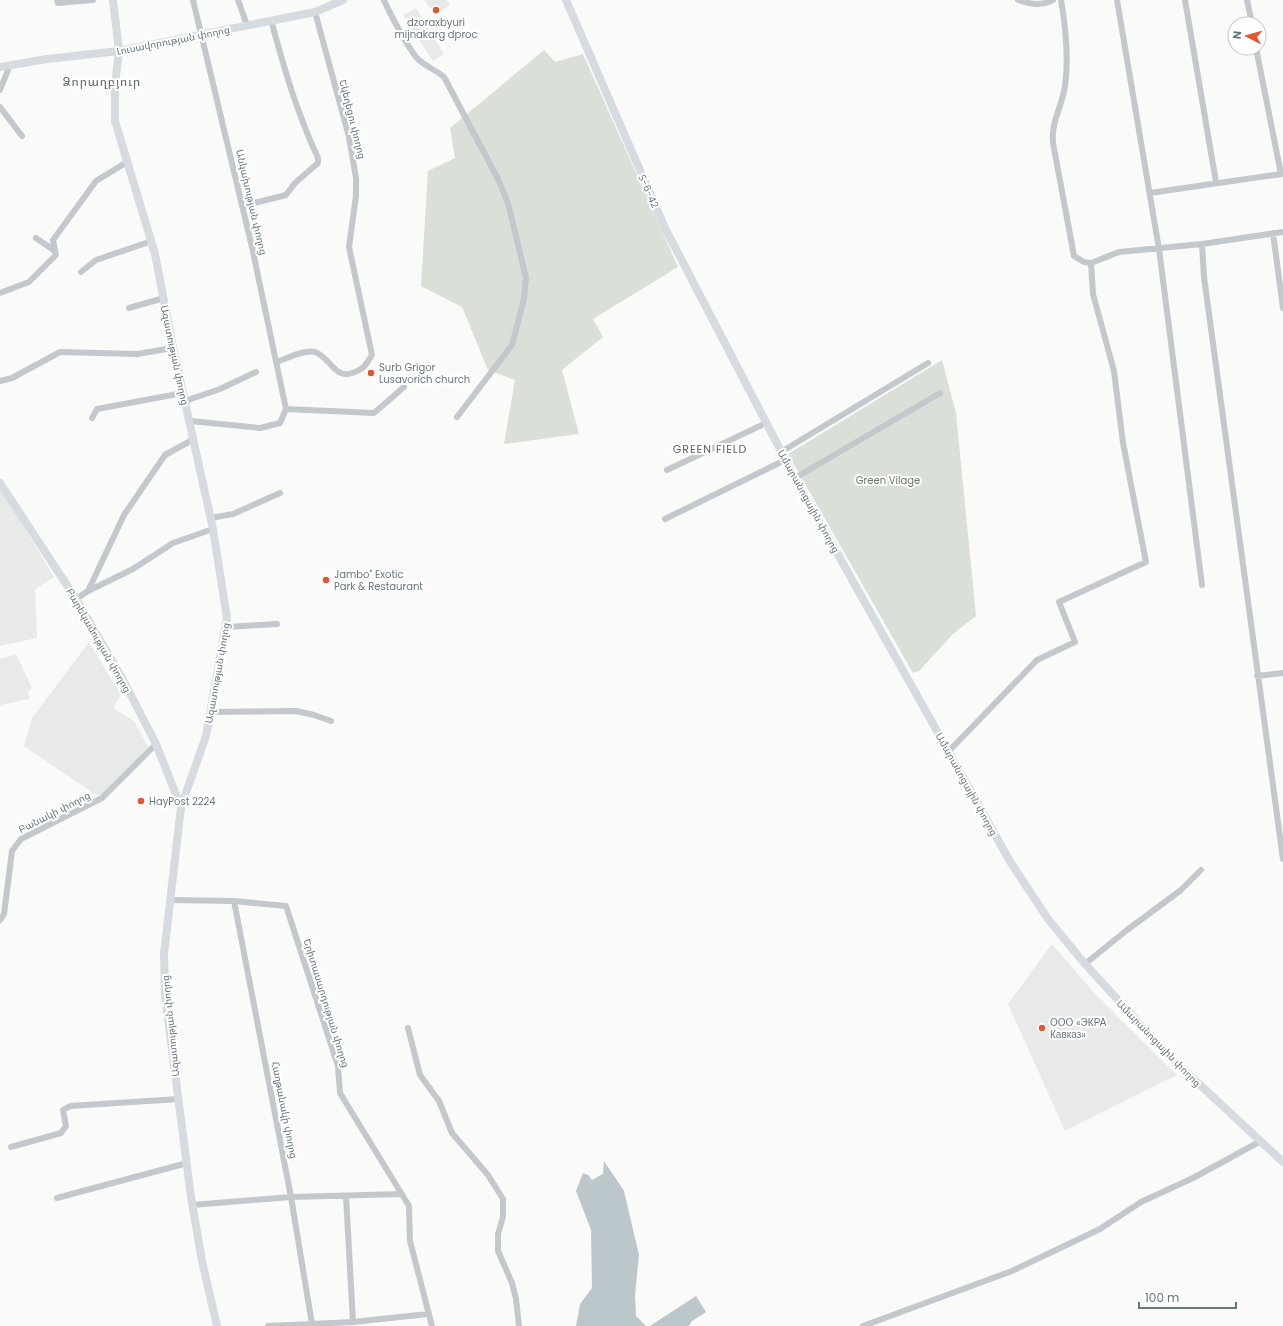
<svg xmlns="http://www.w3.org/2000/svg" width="1283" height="1326" font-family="Poppins,'Noto Sans Armenian',sans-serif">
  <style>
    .built { fill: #e8e9e9 }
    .green { fill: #dadfd7 }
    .water { fill: #bbc7cb }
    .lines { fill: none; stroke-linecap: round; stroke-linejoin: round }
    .street { stroke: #c3c8cc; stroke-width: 6 }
    .secondary { stroke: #d6dbdf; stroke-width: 8 }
    .poi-dot { fill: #e4572e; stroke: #fff; stroke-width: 1.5 }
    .labels { text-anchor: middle; stroke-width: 4; stroke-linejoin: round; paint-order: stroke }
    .poi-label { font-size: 10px; fill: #657683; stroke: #fff; text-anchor: start }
    .street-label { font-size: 10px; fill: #657683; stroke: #fff }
    .park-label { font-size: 10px; fill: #687a64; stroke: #fff }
    .neighbourhood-label { font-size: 11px; letter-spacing: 1px; fill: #57646e; stroke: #fff }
    .quarter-label { font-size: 12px; letter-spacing: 1px; fill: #57646e; stroke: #fff }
  </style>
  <rect width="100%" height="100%" fill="#fafaf8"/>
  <!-- built -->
  <path class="built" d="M424,0H447L450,5L435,15Z
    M416,8L444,54L433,61L403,15Z
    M0,490L11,505L54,577L35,589L37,638L0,646Z
    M89,642L121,695L113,708L134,721L148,747L102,795H96L24,746L32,718Z
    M16,654L32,688L28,692L29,699L0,705V659Z
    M1052,944L1096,995L1177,1075L1065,1131L1008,1004Z"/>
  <!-- green -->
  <path class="green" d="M544,50L555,62L583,54L678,267L593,319L603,337L562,370L579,434L504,444L515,380L488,370L462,307L421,286L428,171L455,158L450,128Z
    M942,360L956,413L976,616L953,634L919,671L913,673L788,454Z"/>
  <!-- water -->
  <path class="water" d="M604,1161L624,1191L639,1255L635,1295L636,1316L646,1326H576L580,1304L592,1288L591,1230L576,1191L583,1173L588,1175L592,1180L603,1174Z
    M696,1296L706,1312L692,1321L689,1326H650Z"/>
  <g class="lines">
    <!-- street -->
    <path class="street" d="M57,0L58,3L93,0
      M193,0L252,247L286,409
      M238,0L247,25
      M384,0C389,12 410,52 419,60C427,67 436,70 444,77L498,179L508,203L526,278L524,299L512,345L457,417
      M1018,0C1029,4 1043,6 1053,0
      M1061,0C1066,29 1069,58 1065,86C1062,107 1051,121 1053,143L1074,256L1084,262L1091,263
      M1117,0L1159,249L1202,585
      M1185,0L1216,182
      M1247,0L1252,24
      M0,90L10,65
      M0,107L22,136
      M1150,193L1281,174L1256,48
      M243,206L286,195L295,183L318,163V158C297,113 284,68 271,20
      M1273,233L1283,308
      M36,238L55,251
      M1202,244L1204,277L1283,859
      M81,272L96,260L152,241
      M0,293L29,282L56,255L53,240L96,181L127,162
      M129,308L164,298
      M276,362C286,359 304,349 315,352C330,357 334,379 352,373C364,369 365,366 372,355L349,247L356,196V178L349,137L315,12
      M0,381L12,378L60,352L137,354L173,348
      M185,401L220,389L256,372
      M286,409L374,413L404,387
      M92,418L97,409L183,393
      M190,421L260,428L280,423L286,409
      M781,452L928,363
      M667,470L766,423
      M795,478L940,393
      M211,518L233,514L280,493
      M665,519L785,460
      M88,591L124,515L165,455L194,439
      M76,599L88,591L133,569L173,543L213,529
      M226,627L277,624
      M1257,676L1283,673
      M211,712L296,711L314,715L331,721
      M949,751L1037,660L1075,642L1059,602L1146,562L1123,443L1114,371L1093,294L1091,263L1119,252L1202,244L1283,232
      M170,900L234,901L286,906L338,1066L340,1093L409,1206L410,1241L432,1326
      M234,901L291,1197L312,1324
      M0,920L4,914L12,851L21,839L102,798L156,744
      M1085,964L1127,930L1181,890L1201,870
      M408,1028L420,1075L439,1101L452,1133L488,1175L503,1199V1217L498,1234V1251L512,1283L516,1299L519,1326
      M11,1147L61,1133L66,1126L63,1110L70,1106L179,1099
      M346,1196L353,1322
      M57,1198L187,1163
      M192,1205L291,1197L402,1194
      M268,1326L353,1322L428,1314
      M863,1326L1012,1271L1100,1229L1141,1202L1193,1178L1261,1141"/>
    <!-- secondary -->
    <path class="secondary" d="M113,0L119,51L115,84V121L155,254L173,348L213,529L227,618L206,736L181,807L164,954L165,995L191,1197L202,1261L217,1326
      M566,0L666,230L795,478L1011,863L1048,919L1085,964L1170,1057L1283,1162
      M0,67L47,59L119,51L315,12L343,0
      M0,483L76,599L122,678L156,744L181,807"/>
  </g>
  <!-- markers -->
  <g class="poi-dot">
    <circle cx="436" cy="10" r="4"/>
    <circle cx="371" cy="373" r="4"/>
    <circle cx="326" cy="580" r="4"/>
    <circle cx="141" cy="801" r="4"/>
    <circle cx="1042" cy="1028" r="4"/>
  </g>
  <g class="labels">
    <!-- poi labels -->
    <g class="poi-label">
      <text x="436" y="26" text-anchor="middle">dzoraxbyuri<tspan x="436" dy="12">mijnakarg dproc</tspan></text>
      <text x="379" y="371">Surb Grigor<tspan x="379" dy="12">Lusavorich church</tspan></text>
      <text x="334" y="578">Jambo" Exotic<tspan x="334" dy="12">Park &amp; Restaurant</tspan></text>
      <text x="149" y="805">HayPost 2224</text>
      <text x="1050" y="1026">ООО «ЭКРА<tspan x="1050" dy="12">Кавказ»</tspan></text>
    </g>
    <!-- street labels -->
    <g class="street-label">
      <text transform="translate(173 40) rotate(-11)" y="4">Լուսավորության փողոց</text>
      <text transform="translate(353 119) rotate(76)" y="4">Եկեղեցու փողոց</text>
      <text transform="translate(649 191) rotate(66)" y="4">Տ-6-42</text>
      <text transform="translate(252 202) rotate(77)" y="4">Անկախության փողոց</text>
      <text transform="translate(175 355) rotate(78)" y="4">Ազատության փողոց</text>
      <text transform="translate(809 501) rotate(61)" y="4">Ամարանոցային փողոց</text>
      <text transform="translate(99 640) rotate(60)" y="4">Բարեկամության փողոց</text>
      <text transform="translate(217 673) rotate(-80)" y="4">Ազատության փողոց</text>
      <text transform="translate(967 784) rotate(61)" y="4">Ամարանոցային փողոց</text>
      <text transform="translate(54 812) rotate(-27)" y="4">Բանակի փողոց</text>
      <text transform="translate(327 1003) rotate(73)" y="4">Երիտասարդության փողոց</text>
      <text transform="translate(170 1026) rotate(-96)" y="4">Ազատության փողոց</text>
      <text transform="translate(1159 1043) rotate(46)" y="4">Ամարանոցային փողոց</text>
      <text transform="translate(285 1110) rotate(79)" y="4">Հաղթանակի փողոց</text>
    </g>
    <!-- park labels -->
    <g class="park-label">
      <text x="888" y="484">Green Vilage</text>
    </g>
    <!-- neighbourhood labels -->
    <g class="neighbourhood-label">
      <text x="710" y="453">GREEN FIELD</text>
    </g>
    <!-- quarter labels -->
    <g class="quarter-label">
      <text x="102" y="86">Ձորաղբյուր</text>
    </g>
  </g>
  <!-- north arrow -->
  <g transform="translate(1247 36) rotate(276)"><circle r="19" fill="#ffffff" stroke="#c1c8cd"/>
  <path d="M0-3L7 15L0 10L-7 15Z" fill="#e4572e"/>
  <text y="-6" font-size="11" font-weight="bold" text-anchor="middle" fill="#657683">N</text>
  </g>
  <!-- scale -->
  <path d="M1139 1302v6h97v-6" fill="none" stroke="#657683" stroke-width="2"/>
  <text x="1145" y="1302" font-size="12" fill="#657683" stroke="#ffffff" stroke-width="3" paint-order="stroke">100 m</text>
</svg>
